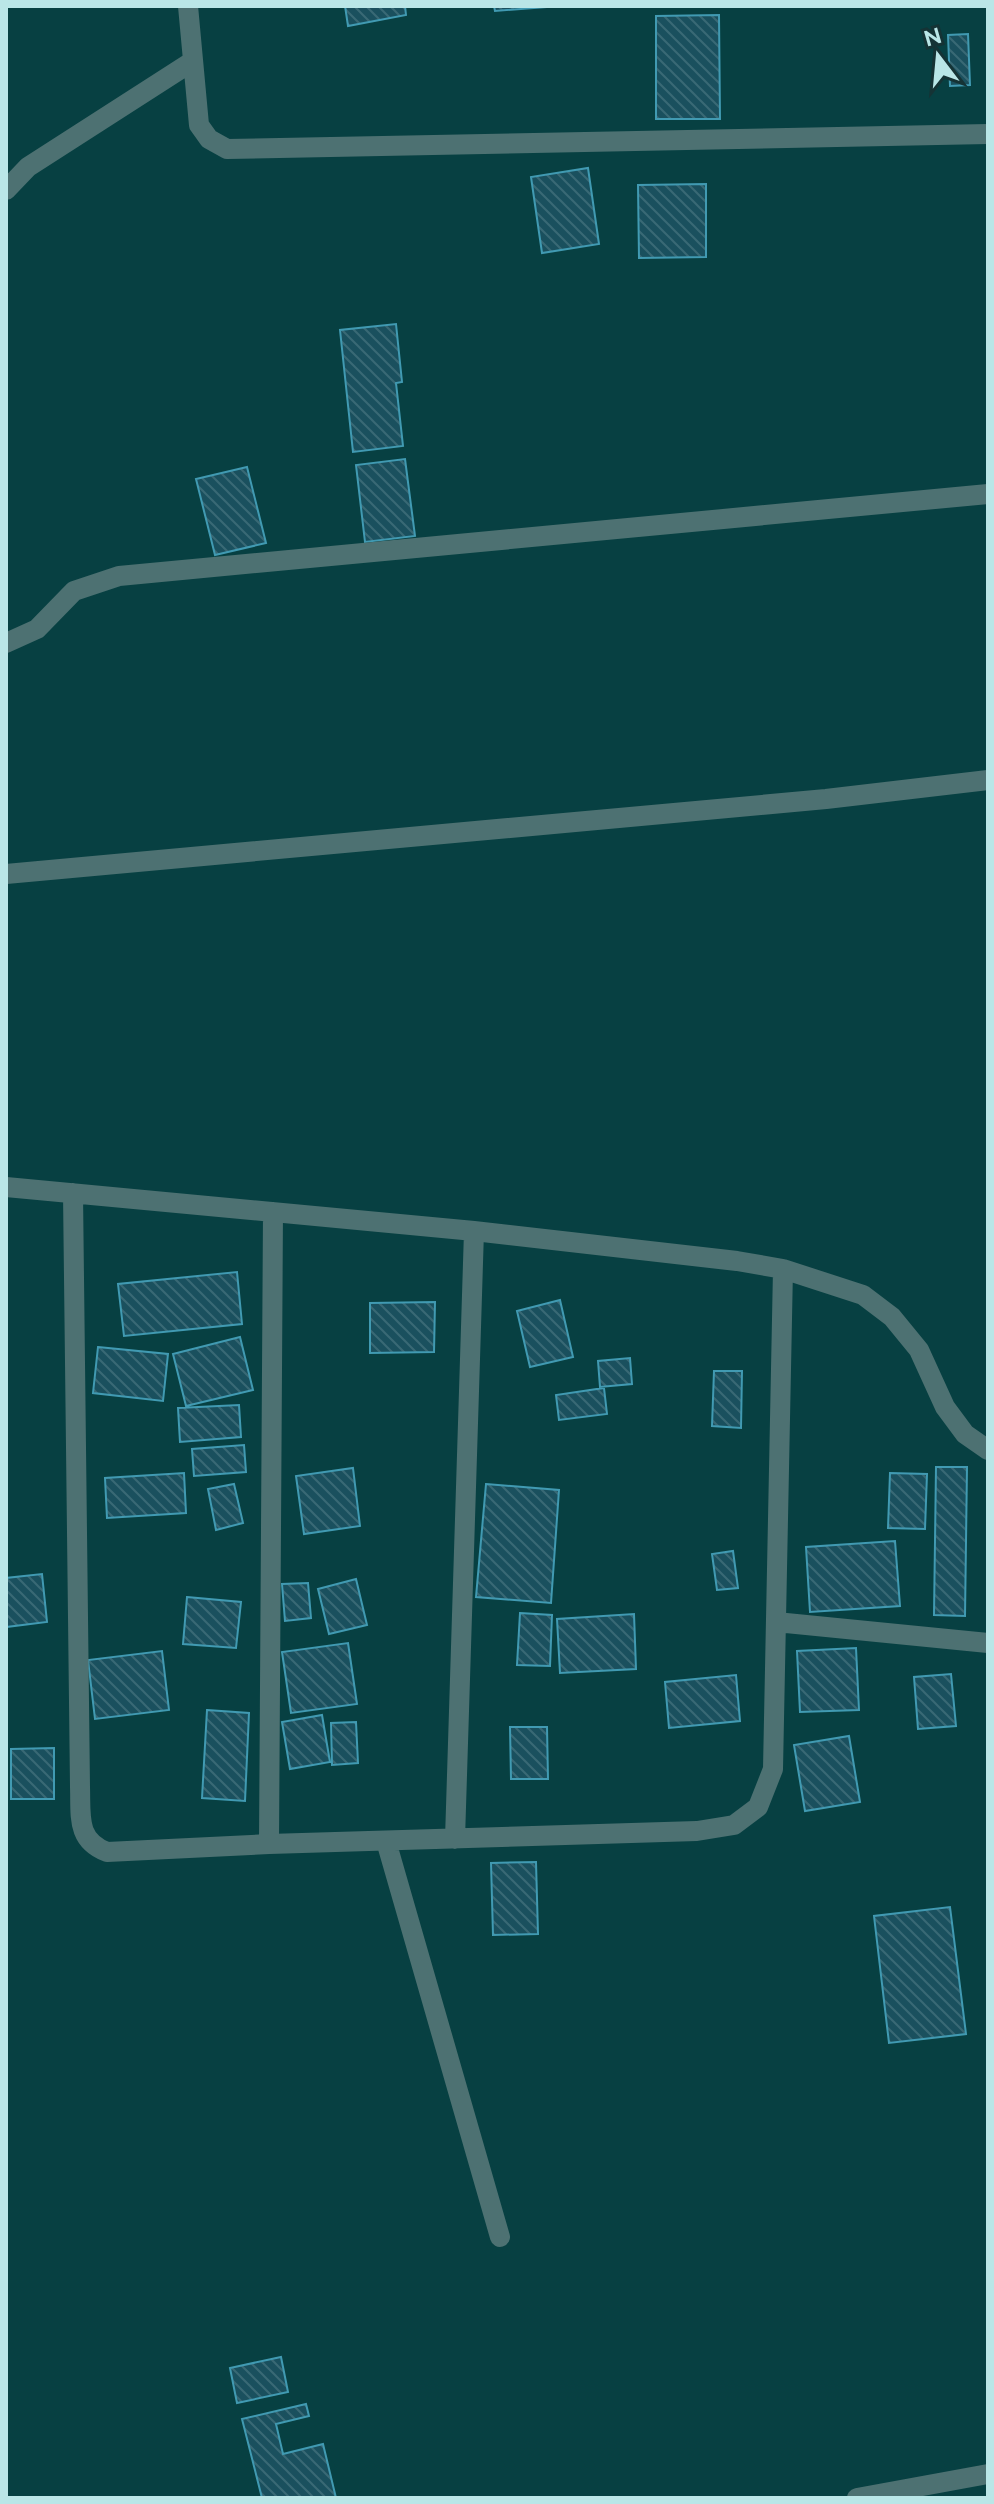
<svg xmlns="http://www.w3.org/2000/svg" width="994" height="2504" font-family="Raleway,sans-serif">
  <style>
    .building { fill: url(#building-back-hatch); stroke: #419ab2; stroke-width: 2 }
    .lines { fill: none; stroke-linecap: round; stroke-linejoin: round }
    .street { stroke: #4d7172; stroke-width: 20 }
  </style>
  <defs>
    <pattern id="building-back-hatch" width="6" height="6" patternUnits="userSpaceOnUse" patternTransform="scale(2)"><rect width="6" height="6" fill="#1a505e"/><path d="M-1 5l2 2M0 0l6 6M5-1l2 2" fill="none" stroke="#396975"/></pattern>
  </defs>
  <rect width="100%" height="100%" fill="#074042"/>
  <!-- building -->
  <path class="building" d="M345,6H405L406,15L348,26Z
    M494,6H560L495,11Z
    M719,15L720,119H656V16Z
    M968,34L970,85L950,86L948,35Z
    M588,168L599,244L542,253L531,177Z
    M706,184V257L639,258L638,185Z
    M396,324L402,382L396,383L403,446L353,452L340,330Z
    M405,459L415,536L365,542L356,465Z
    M247,467L266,543L215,555L196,479Z
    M237,1272L242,1324L124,1336L118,1284Z
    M560,1300L573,1357L530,1367L517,1311Z
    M435,1302L434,1352L370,1353V1303Z
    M240,1337L253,1390L186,1406L173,1354Z
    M98,1347L168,1354L163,1401L93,1393Z
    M630,1358L632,1384L600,1387L598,1361Z
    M714,1371H742L741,1428L712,1426Z
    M604,1388L607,1414L559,1420L556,1395Z
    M239,1405L241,1437L180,1442L178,1408Z
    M244,1445L246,1472L194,1476L192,1449Z
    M936,1467H967L965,1616L934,1615Z
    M353,1468L360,1526L304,1534L296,1476Z
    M184,1473L186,1513L107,1518L105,1478Z
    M890,1473L927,1474L925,1529L888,1528Z
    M234,1484L243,1523L216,1530L208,1489Z
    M486,1484L559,1490L551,1603L476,1597Z
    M895,1541L900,1606L810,1612L806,1547Z
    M733,1551L738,1588L717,1590L712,1554Z
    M42,1574L47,1622L6,1627V1578Z
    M356,1579L367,1625L329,1634L318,1589Z
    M308,1583L311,1618L285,1621L282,1584Z
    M187,1597L241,1602L236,1648L183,1644Z
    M520,1613L552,1615L550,1666L517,1665Z
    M634,1614L636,1669L560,1673L557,1619Z
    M348,1643L357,1704L291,1713L282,1652Z
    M856,1648L859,1710L800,1712L797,1651Z
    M162,1651L169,1710L95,1719L88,1660Z
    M951,1674L956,1726L918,1729L914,1677Z
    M736,1675L740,1721L669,1728L665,1682Z
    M207,1710L249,1713L245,1801L202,1798Z
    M322,1715L330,1762L290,1769L282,1722Z
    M356,1722L358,1763L332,1765L331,1723Z
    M510,1727H547L548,1779H511Z
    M849,1736L860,1802L805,1811L794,1745Z
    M54,1748V1799H11V1749Z
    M536,1862L538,1934L493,1935L491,1863Z
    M950,1907L966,2034L889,2043L874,1916Z
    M281,2357L288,2392L237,2403L230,2368Z
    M306,2404L309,2416L276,2424L283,2454L323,2444L336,2498H262L242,2419Z"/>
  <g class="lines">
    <!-- street -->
    <path class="street" d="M188,6L199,125L209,139L227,149L988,134
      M6,190L28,167L193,61
      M6,643L37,629L74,591L119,576L988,494
      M6,874L826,799L988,780
      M6,1187L474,1231L737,1261L783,1269L863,1295L892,1317L919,1350L945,1407L965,1434L988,1450
      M73,1193L80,1787C81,1816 76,1840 107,1852L269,1844L697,1831L734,1825L758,1807L773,1769L783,1269
      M776,1622L988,1643
      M455,1839L474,1231
      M386,1841L500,2237
      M269,1844L273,1212
      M857,2498L988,2474"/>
  </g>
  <!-- border -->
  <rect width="994" height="2504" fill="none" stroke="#bae6e7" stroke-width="16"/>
  <!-- north arrow -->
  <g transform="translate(938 56) rotate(344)" stroke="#153335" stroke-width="6" paint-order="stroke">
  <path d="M0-6L14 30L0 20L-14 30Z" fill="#bae6e7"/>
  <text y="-12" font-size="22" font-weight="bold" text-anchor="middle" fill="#bae6e7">N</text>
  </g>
</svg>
